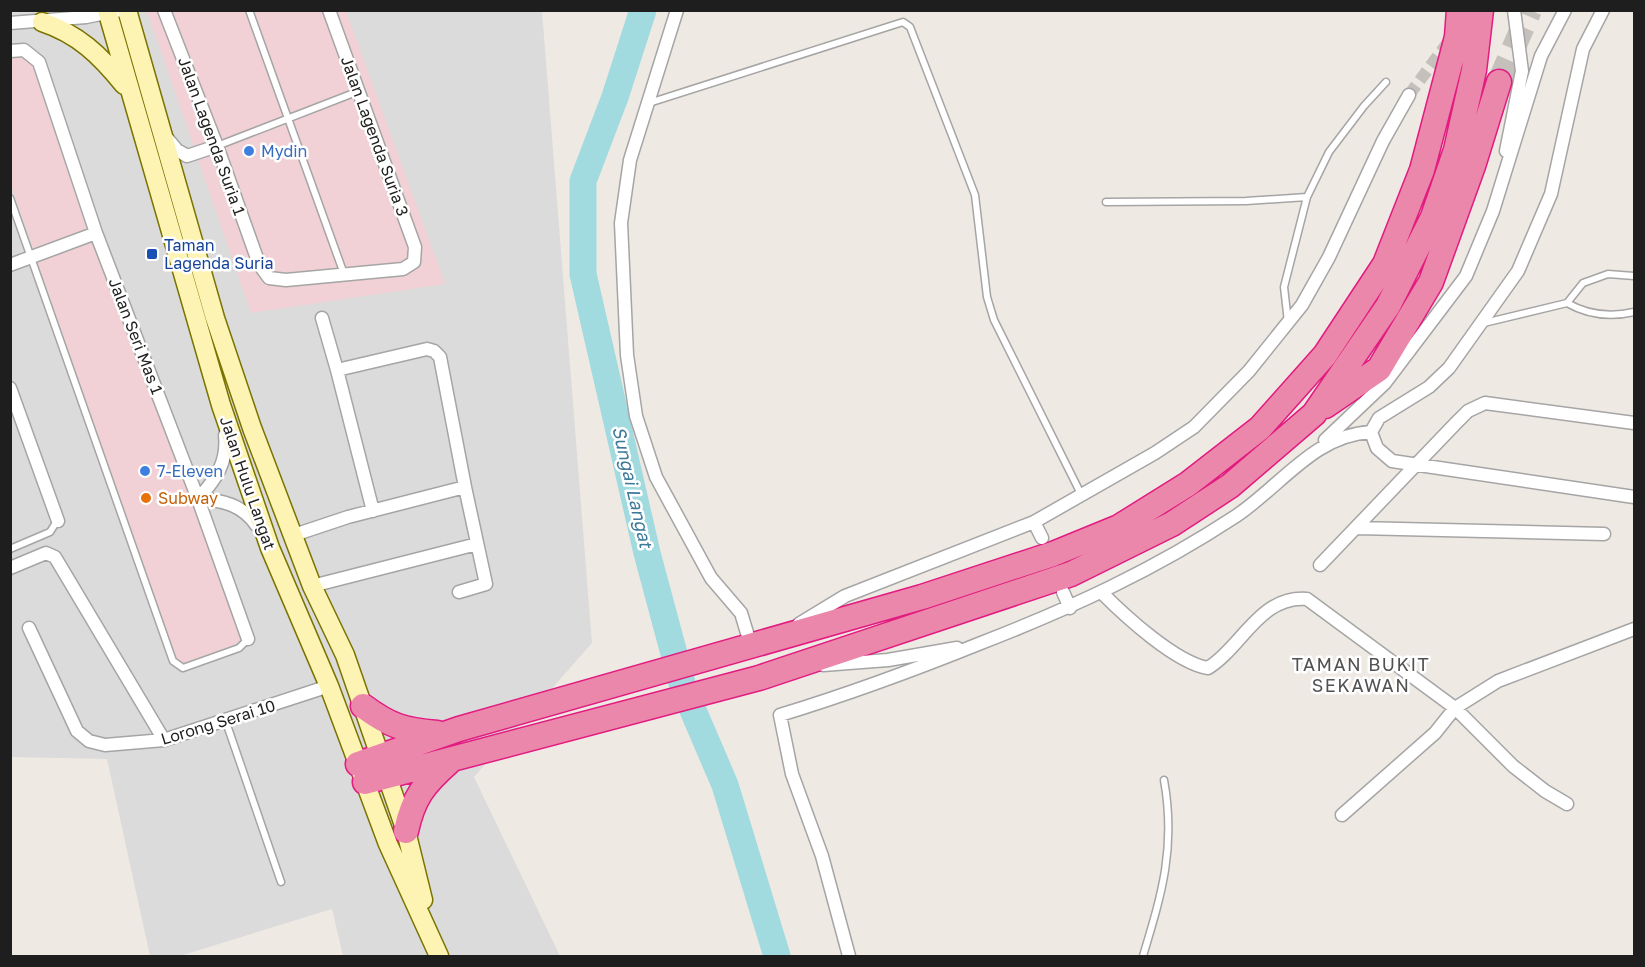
<svg xmlns="http://www.w3.org/2000/svg" width="1645" height="967" font-family="'Golos Text',sans-serif">
  <style>
    .residential { fill: #dcdbdb }
    .commercial { fill: #f1d1d5 }
    .lines { fill: none; stroke-linecap: round; stroke-linejoin: round }
    .river { stroke: #a1dbdf; stroke-width: 27 }
    .street-tunnel { stroke: #c5c0bc; stroke-width: 12; stroke-dasharray: 12 6; stroke-linecap: butt }
    .highway-tunnel { stroke: #c5c0bc; stroke-width: 24; stroke-dasharray: 24 12; stroke-linecap: butt }
    .lane-casing { stroke: #a5a5a5; stroke-width: 9 }
    .street-casing { stroke: #a5a5a5; stroke-width: 15 }
    .secondary-casing { stroke: #797300; stroke-width: 21 }
    .highway-casing { stroke: #e21b80; stroke-width: 27 }
    .lane { stroke: #fff; stroke-width: 6 }
    .street { stroke: #fff; stroke-width: 12 }
    .secondary { stroke: #fdf4b4; stroke-width: 18 }
    .highway { stroke: #eb87aa; stroke-width: 24 }
    .shop-dot { fill: #3f7fe0; stroke: #fff; stroke-width: 2 }
    .transit-dot { fill: #1a4fb4; stroke: #fff; stroke-width: 2 }
    .food-dot { fill: #e8710a; stroke: #fff; stroke-width: 2 }
    .labels { text-anchor: middle; stroke-width: 5; stroke-linejoin: round; paint-order: stroke }
    .street-label { font-size: 16px; fill: #1e1e1e; stroke: #fff }
    .shop-label { font-size: 16px; fill: #366cbe; stroke: #fff; text-anchor: start }
    .transit-label { font-size: 16px; fill: #164399; stroke: #fff; text-anchor: start }
    .food-label { font-size: 16px; fill: #c56008; stroke: #fff; text-anchor: start }
    .water-label { font-size: 18px; font-style: italic; fill: #3d7a9a; stroke: #fff }
    .neighbourhood-label { font-size: 18px; letter-spacing: 1.5px; fill: #515151; stroke: #fff }
  </style>
  <rect width="100%" height="100%" fill="#efe9e3"/>
  <!-- residential -->
  <path class="residential" d="M11,11H542L592,643L474,777L560,956H343L332,909L180,956H150L107,759L11,757Z"/>
  <!-- commercial -->
  <path class="commercial" d="M147,11H346L445,284L251,313Z
    M19,56L34,67L103,266L243,638L234,645L184,664L175,658L11,185L10,57Z"/>
  <g class="lines">
    <!-- river -->
    <path class="river" d="M643,10L615,97L583,181V274L647,553L683,687L725,785L777,956"/>
    <!-- street-tunnel -->
    <path class="street-tunnel" d="M1409,95L1449,41"/>
    <!-- highway-tunnel -->
    <path class="highway-tunnel" d="M1499,82L1530,10"/>
    <defs>
      <path id="lane" d="M249,10L344,274
        M649,103L903,22L910,27L975,195L987,297L994,320L1082,496
        M217,146L359,91
        M10,198L173,661L183,668L239,648L248,639
        M1106,202L1246,201L1307,197
        M1567,303C1588,315 1612,317 1634,312
        M1288,322L1284,287L1307,197L1329,152L1364,106L1386,82
        M1484,323L1567,303L1583,283L1608,274L1634,276
        M10,549L50,532L57,521
        M226,722L281,882
        M1143,956C1162,893 1176,847 1164,780"/>
      <path id="street" d="M164,10L217,146L259,264L269,278L286,280L403,269L414,262L415,247L329,10
        M677,10L630,160L621,223L627,355L636,416L656,477L711,578L741,613L751,646
        M1603,10L1583,49L1551,194L1518,271L1449,368L1429,387L1379,418L1371,432L1377,448L1392,461L1634,497
        M10,23L86,17L120,10
        M10,51L24,50L39,62L96,233L198,499L248,639
        M167,138L177,150L187,156L217,146
        M1506,151L1522,71L1514,10
        M10,265L96,233
        M322,318L337,370
        M10,388L58,521
        M1325,440L1385,383L1466,276L1493,211L1541,56L1565,10
        M198,499C216,479 228,462 225,435
        M198,499C223,500 243,505 257,526
        M1034,522L1042,538
        M1358,528L1604,534
        M294,535L348,517L465,487L440,357L434,351L427,349L337,370L373,511
        M1320,565L1456,423L1468,411L1485,403L1634,423
        M10,568L46,553L55,557L164,740
        M312,586L477,544
        M459,592L486,584L465,487
        M1063,592L1070,608
        M1102,593C1125,616 1176,663 1208,668C1242,647 1260,595 1307,599L1455,708L1513,766L1545,791L1567,804
        M799,624L845,596L1034,522L1155,453L1194,427L1249,371L1302,305L1329,257L1383,141L1409,95
        M29,628L77,731L89,741L105,745L164,740L329,686
        M823,665L888,660L957,648
        M1342,815L1435,733L1455,708L1498,681L1634,629
        M849,956L822,856L792,774L780,715C849,694 914,670 981,643C1071,608 1154,570 1236,516C1281,486 1314,435 1371,432"/>
      <path id="secondary" d="M107,10L221,405L270,548L329,686L388,844L439,956
        M127,10L215,318L252,428L312,586L345,655L406,831L423,900
        M42,22C78,34 100,55 124,85"/>
      <path id="highway" d="M1325,406L1379,369L1431,282L1473,166L1499,82
        M363,706C390,726 403,730 437,733
        M358,764L459,729L922,597L1053,554L1119,527L1188,484L1260,428L1325,355L1385,264L1422,170L1457,37L1459,10
        M365,782L759,678L1071,574L1172,524L1230,486L1314,414L1388,306L1433,217L1456,150L1474,70L1481,10
        M406,831C413,798 424,784 449,762"/>
    </defs>
    <!-- lane casing -->
    <use href="#lane" class="lane-casing"/>
    <!-- street casing -->
    <use href="#street" class="street-casing"/>
    <!-- secondary casing -->
    <use href="#secondary" class="secondary-casing"/>
    <!-- highway casing -->
    <use href="#highway" class="highway-casing"/>
    <!-- lane -->
    <use href="#lane" class="lane"/>
    <!-- street -->
    <use href="#street" class="street"/>
    <!-- secondary -->
    <use href="#secondary" class="secondary"/>
    <!-- highway -->
    <use href="#highway" class="highway"/>
  </g>
  <!-- markers -->
  <g class="shop-dot">
    <circle cx="249" cy="151" r="6"/>
    <circle cx="145" cy="471" r="6"/>
  </g>
  <rect class="transit-dot" x="146" y="248" width="12" height="12" rx="3"/>
  <circle class="food-dot" cx="146" cy="498" r="6"/>
  <g class="labels">
    <!-- street labels -->
    <g class="street-label">
      <text transform="translate(212 136) rotate(70)" y="6">Jalan Lagenda Suria 1</text>
      <text transform="translate(375 136) rotate(70)" y="6">Jalan Lagenda Suria 3</text>
      <text transform="translate(136 336) rotate(69)" y="6">Jalan Seri Mas 1</text>
      <text transform="translate(248 483) rotate(71)" y="6">Jalan Hulu Langat</text>
      <text transform="translate(218 722) rotate(-17)" y="6">Lorong Serai 10</text>
    </g>
    <!-- shop labels -->
    <g class="shop-label">
      <text x="261" y="157">Mydin</text>
      <text x="157" y="477">7-Eleven</text>
    </g>
    <!-- transit labels -->
    <g class="transit-label">
      <text x="164" y="251">Taman<tspan x="164" dy="18">Lagenda Suria</tspan></text>
    </g>
    <!-- food labels -->
    <g class="food-label">
      <text x="158" y="504">Subway</text>
    </g>
    <!-- water labels -->
    <g class="water-label">
      <text transform="translate(632 487) rotate(77)" y="6">Sungai Langat</text>
    </g>
    <!-- neighbourhood labels -->
    <g class="neighbourhood-label">
      <text x="1361" y="671">TAMAN BUKIT<tspan x="1361" dy="21">SEKAWAN</tspan></text>
    </g>
  </g>
  <!-- border -->
  <rect width="1645" height="967" fill="none" stroke="#1e1e1e" stroke-width="24"/>
</svg>
